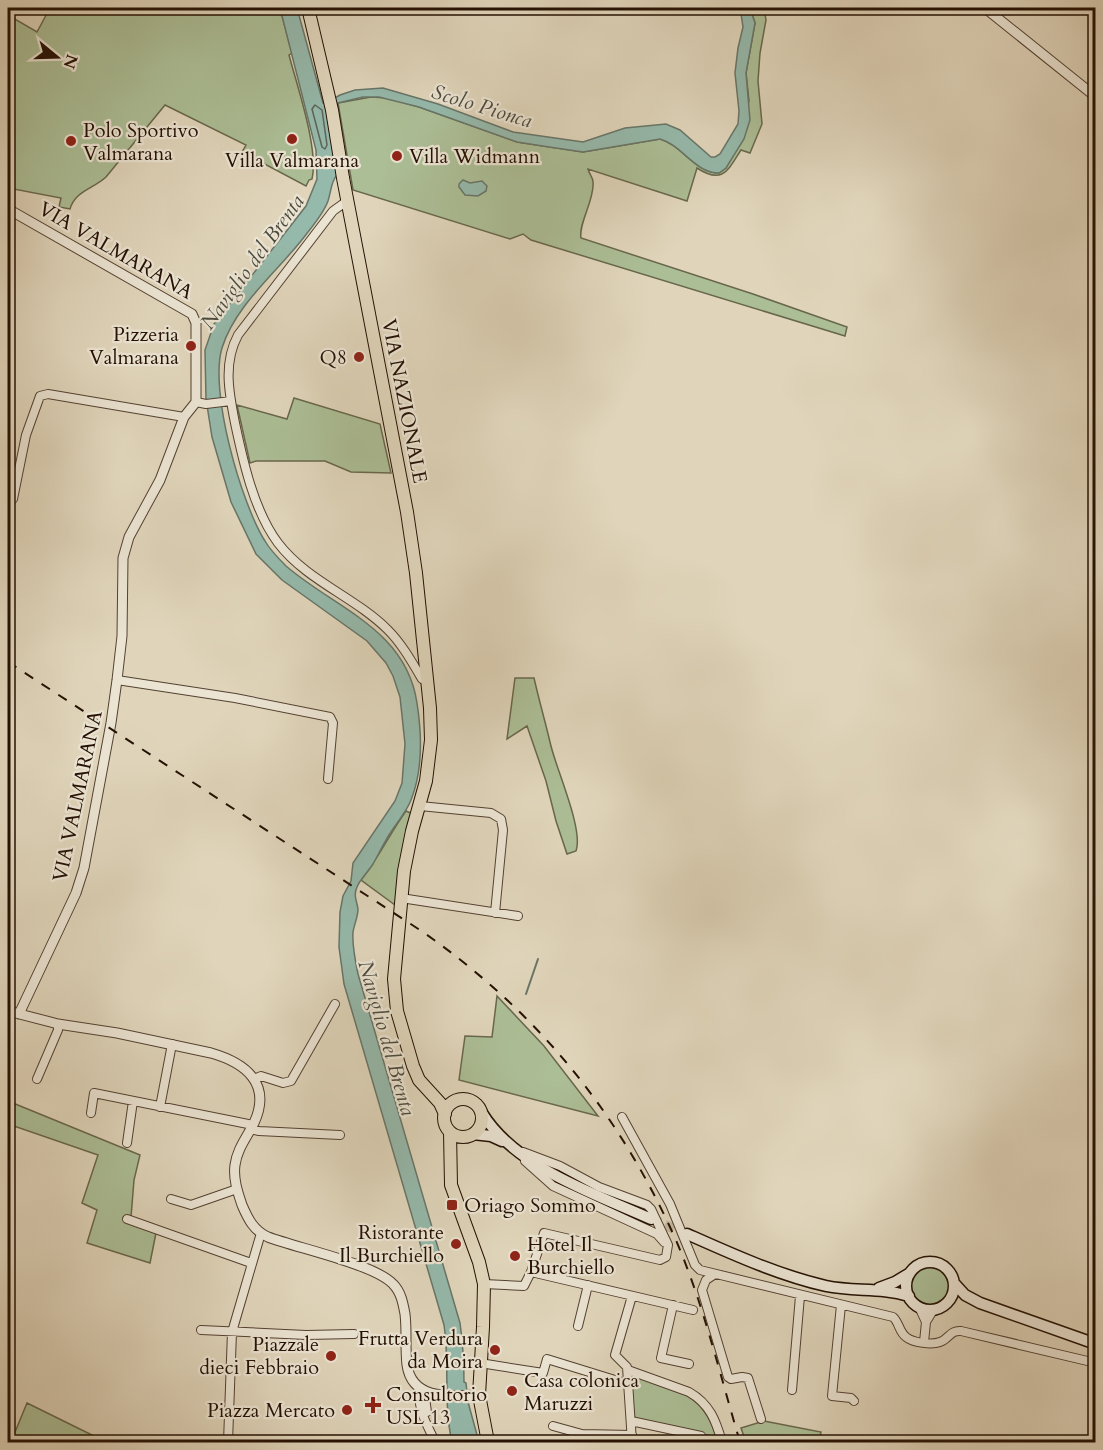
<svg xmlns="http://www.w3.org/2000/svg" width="1103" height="1450" font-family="Cardo,serif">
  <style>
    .green { fill: #acbe96; stroke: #68674c; stroke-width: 1.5 }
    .water { fill: #95b9ab; stroke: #687568; stroke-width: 1.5 }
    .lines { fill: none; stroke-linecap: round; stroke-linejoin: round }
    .shore { stroke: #5c6457; stroke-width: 1.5 }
    .stream { stroke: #687568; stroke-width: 2 }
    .secondary-tunnel { stroke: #c4b79f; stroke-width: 10; stroke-dasharray: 10 5; stroke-linecap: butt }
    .minor-casing { stroke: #534131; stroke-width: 10 }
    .tertiary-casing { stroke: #534131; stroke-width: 11 }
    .secondary-casing { stroke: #241003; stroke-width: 13 }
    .primary-casing { stroke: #241003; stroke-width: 14 }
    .minor { stroke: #ebe4d3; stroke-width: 8 }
    .tertiary { stroke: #ebe4d3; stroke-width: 9 }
    .secondary { stroke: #ebe4d3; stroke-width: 10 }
    .primary { stroke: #e0d5bb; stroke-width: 12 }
    .rail { stroke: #241003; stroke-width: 2; stroke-dasharray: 10 10; stroke-linecap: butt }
    .poi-dot { fill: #8f2418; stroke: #ebe4d3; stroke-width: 2 }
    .labels { text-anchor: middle; stroke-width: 4.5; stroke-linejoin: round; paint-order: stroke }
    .poi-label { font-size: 20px; fill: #241003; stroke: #ebe4d3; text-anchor: start }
    .street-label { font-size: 20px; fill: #241003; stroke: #ebe4d3 }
    .water-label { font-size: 21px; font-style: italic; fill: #4c4b3e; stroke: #ebe4d3 }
  </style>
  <rect width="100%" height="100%" fill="#e0d5bb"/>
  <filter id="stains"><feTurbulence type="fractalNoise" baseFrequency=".00333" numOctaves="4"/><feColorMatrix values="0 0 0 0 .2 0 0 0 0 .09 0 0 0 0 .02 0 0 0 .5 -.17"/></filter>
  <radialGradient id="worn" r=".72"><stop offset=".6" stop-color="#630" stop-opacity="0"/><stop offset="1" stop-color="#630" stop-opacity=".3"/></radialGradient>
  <!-- green -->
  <path class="green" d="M50,8H280L292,53L289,55C297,86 319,149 312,179L309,180L306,186L242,152L246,145L165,105L106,177C93,189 75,191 70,209L59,207L61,198L8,188V15L37,32Z
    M750,8H764L766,20L760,53L758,81L762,124L750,153L741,150C728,170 723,185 697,168L687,201L588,169C589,174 593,177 593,182C595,199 578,224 581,238L753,294L847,327L845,336L531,240L523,234L510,239L353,190L338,103L371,97L388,98L419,107L517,142L583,152L660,139C682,145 695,173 719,173L726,168L733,156L749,101L746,73L755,23Z
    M294,398L380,424L391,473L351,472L325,461H256L250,463L237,405L287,419Z
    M515,678H534C539,700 545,721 550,742C555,767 584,829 576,851L567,854L556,821L546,781L527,726L507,739Z
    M406,811L413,814L395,905L361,880C378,859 390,833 406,811Z
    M497,996L544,1046L598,1116L459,1080L465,1036L492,1037Z
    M8,1101L140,1155L134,1180L131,1217L156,1233L150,1263L87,1243L97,1210L82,1203L98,1155L8,1124Z
    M910 1286a20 20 0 1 1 40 0a20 20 0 1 1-40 0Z
    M635,1376H638C676,1391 704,1393 716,1437L637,1420C630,1413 628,1384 635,1376Z
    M27,1403L94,1436L93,1442H23L13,1437Z
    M764,1421L821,1432L819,1442H746L741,1428Z"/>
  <!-- water -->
  <path class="water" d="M280,8H297L323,103H326L340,95L355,90L383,88L438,104L513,132L583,142L625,128L666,124L680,130L711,157H715L720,154L738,124L739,111L735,73L738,48L743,27L741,14L736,8H750L755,23L746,73L750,120L744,139L726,168L719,173C695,173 682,145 660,139L583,152L549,147L517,142L419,107L379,97H363L338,103L328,113L337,175C331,181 331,192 328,201C324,212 316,222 308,232C281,269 236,303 222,348C209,391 241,503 265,541C270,550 279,559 286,566C336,609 406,629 417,703C422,735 423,770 411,800C406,813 396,823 389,835C383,845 378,855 373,864C368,872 360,879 357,887C353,896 357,901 358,909C358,917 354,925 353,932C352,946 355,960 358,974L460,1323C463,1344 464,1363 464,1382L466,1383L468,1402L479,1442H452C443,1404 450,1364 444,1325L344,984L339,947L340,912L343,896L351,881L353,863L395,801L402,783L405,744L400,697L393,676L386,663L367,641L282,580L256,554L231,502L212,437L206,399L205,350L214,324L306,206L317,179L316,150Z
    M463,180L470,183L482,181L487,186L486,191L478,196L465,195L459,187V184Z"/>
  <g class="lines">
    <!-- shore -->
    <path class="shore" d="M315,105L322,110L327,145L325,149L322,147L312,109Z"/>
    <!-- stream -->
    <path class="stream" d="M526,994L538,959"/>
    <!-- secondary-tunnel -->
    <path class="secondary-tunnel" d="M651,1219L687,1234"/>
    <defs>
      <path id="minor" d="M347,201L333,211L238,335C223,363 229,393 235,423C243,461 254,511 278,543C307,581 355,597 388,630C402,644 412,662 422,679L427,680
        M196,402L206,404L231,401
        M13,499L26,435L40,396L48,394L184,417
        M117,680L235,698L330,717L333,723L328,779
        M420,806L491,813L501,819L503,830L495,913
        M401,898L518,916
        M37,1079L58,1030V1024
        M254,1079L261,1076L283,1083L291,1081L335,1004
        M160,1107L172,1044
        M91,1113L94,1093L253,1125
        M622,1117L670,1204L695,1265L700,1270L893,1317C899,1322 899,1332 906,1337C913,1343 932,1345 940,1342C949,1339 950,1330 961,1331L1096,1363
        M250,1129L259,1131L340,1135
        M127,1143L133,1101
        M523,1152L560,1166L599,1187L647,1205L651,1209L668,1245L666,1257L660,1260L544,1233L531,1272
        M525,1161L553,1186L657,1234L664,1242
        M171,1199L191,1205L237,1189
        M127,1219L251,1263
        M715,1274L706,1280L702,1290L728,1377L731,1379L742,1377L748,1378L761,1419
        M484,1284L524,1286L531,1272L693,1310
        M632,1296L615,1355L627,1367L632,1442
        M673,1305L661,1358L689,1364
        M841,1305L832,1396L851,1398L854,1401
        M919,1307L926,1322
        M578,1326L588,1285
        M201,1330L306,1335L354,1334
        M924,1342L926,1322L934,1309
        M480,1363L543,1373L547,1359L628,1384
        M628,1370L689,1392C710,1404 716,1421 722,1442
        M421,1390C415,1406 429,1428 435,1442
        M792,1390L800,1296
        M424,1391L427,1412
        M631,1421L701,1436
        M553,1426L582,1434L632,1435
        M228,1442L232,1332L261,1233"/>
      <path id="tertiary" d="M985,8L1096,97
        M8,209L192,314L196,323V402L184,417L160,480L129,537L123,558L122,636L117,680L111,723L84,868L76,893L19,1014
        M8,1011L58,1024L117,1033L211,1053C246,1063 272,1084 254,1123C247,1137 237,1149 235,1165C233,1179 238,1193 242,1205C248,1219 254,1231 268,1237C297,1248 374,1264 393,1284C401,1292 403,1303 405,1314C407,1330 405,1348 407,1365C412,1401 451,1396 479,1395"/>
      <path id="secondary" d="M482,1113C515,1167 595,1194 651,1219
        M473,1134L491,1136L502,1141
        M687,1234C732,1254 778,1275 826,1286C855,1292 880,1287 909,1296
        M906 1286a24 24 0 1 1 48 0a24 24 0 1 1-48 0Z
        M955,1284L965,1295L980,1303L1096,1344
        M879,1288L895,1282L910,1273"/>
      <path id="primary" d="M308,8L332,110L343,178L407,512L416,573L430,708L431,740L426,781L412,831L404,871L394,979L397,1011L413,1066L419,1080L440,1103L445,1114
        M444 1118a19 19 0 1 1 38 0a19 19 0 1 1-38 0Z
        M450,1132L451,1185L479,1262L484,1284L483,1327L479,1395L488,1442"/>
    </defs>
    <!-- minor casing -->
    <use href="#minor" class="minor-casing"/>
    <!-- tertiary casing -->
    <use href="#tertiary" class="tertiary-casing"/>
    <!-- secondary casing -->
    <use href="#secondary" class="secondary-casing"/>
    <!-- primary casing -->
    <use href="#primary" class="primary-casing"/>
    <!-- minor -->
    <use href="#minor" class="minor"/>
    <!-- tertiary -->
    <use href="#tertiary" class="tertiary"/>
    <!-- secondary -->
    <use href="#secondary" class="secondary"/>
    <!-- primary -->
    <use href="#primary" class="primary"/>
    <!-- rail -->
    <path class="rail" d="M8,662L423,932C537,1012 618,1111 675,1238C703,1302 720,1375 740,1442"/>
  </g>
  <!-- markers -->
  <g class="poi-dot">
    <circle cx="292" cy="139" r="6"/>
    <circle cx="71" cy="141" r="6"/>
    <circle cx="397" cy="156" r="6"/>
    <circle cx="191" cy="346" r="6"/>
    <circle cx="359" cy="357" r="6"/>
    <rect x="446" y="1199" width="12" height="12" rx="3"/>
    <circle cx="456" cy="1244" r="6"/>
    <circle cx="515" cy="1256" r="6"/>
    <circle cx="495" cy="1350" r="6"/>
    <circle cx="331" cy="1356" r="6"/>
    <circle cx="512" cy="1391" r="6"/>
    <path d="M370 1396h6v6h6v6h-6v6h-6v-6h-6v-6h6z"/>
    <circle cx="347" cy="1410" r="6"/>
  </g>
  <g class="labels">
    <!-- poi labels -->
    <g class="poi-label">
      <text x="83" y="137">Polo Sportivo<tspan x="83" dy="23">Valmarana</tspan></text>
      <text x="409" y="163">Villa Widmann</text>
      <text x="292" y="167" text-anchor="middle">Villa Valmarana</text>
      <text x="179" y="341" text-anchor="end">Pizzeria<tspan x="179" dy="23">Valmarana</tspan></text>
      <text x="347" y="364" text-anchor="end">Q8</text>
      <text x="464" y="1212">Oriago Sommo</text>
      <text x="444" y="1239" text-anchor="end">Ristorante<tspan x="444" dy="23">Il Burchiello</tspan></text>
      <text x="527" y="1251">Hotel Il<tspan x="527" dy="23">Burchiello</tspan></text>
      <text x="483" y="1345" text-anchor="end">Frutta Verdura<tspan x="483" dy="23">da Moira</tspan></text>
      <text x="319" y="1351" text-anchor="end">Piazzale<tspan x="319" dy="23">dieci Febbraio</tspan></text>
      <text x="524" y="1387">Casa colonica<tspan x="524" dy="23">Maruzzi</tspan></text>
      <text x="386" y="1401">Consultorio<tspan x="386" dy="23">USL 13</tspan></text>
      <text x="335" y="1417" text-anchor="end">Piazza Mercato</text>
    </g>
    <!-- street labels -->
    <g class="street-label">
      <text transform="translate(116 250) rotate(30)" y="7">VIA VALMARANA</text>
      <text transform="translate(405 401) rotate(79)" y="7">VIA NAZIONALE</text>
      <text transform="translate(77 796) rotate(-78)" y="7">VIA VALMARANA</text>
    </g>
    <!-- water labels -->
    <g class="water-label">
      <text transform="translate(482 106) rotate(17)" y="7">Scolo Pionca</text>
      <text transform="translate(252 262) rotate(-54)" y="7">Naviglio del Brenta</text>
      <text transform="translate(387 1038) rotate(74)" y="7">Naviglio del Brenta</text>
    </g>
  </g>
  <!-- margin -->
  <rect width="1103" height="1450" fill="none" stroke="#e0d5bb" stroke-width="30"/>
  <rect x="9" y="9" width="1085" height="1432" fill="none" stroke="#241003" stroke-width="3"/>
  <rect x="15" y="15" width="1073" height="1420" fill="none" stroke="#241003" stroke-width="1.5"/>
  <!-- north arrow -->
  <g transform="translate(57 57) rotate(109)" stroke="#ebe4d3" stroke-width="4.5" paint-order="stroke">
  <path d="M0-4.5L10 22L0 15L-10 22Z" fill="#241003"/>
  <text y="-9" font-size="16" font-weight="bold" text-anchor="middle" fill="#241003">N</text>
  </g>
  <rect width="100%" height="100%" filter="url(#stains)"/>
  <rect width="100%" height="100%" fill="url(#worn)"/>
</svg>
